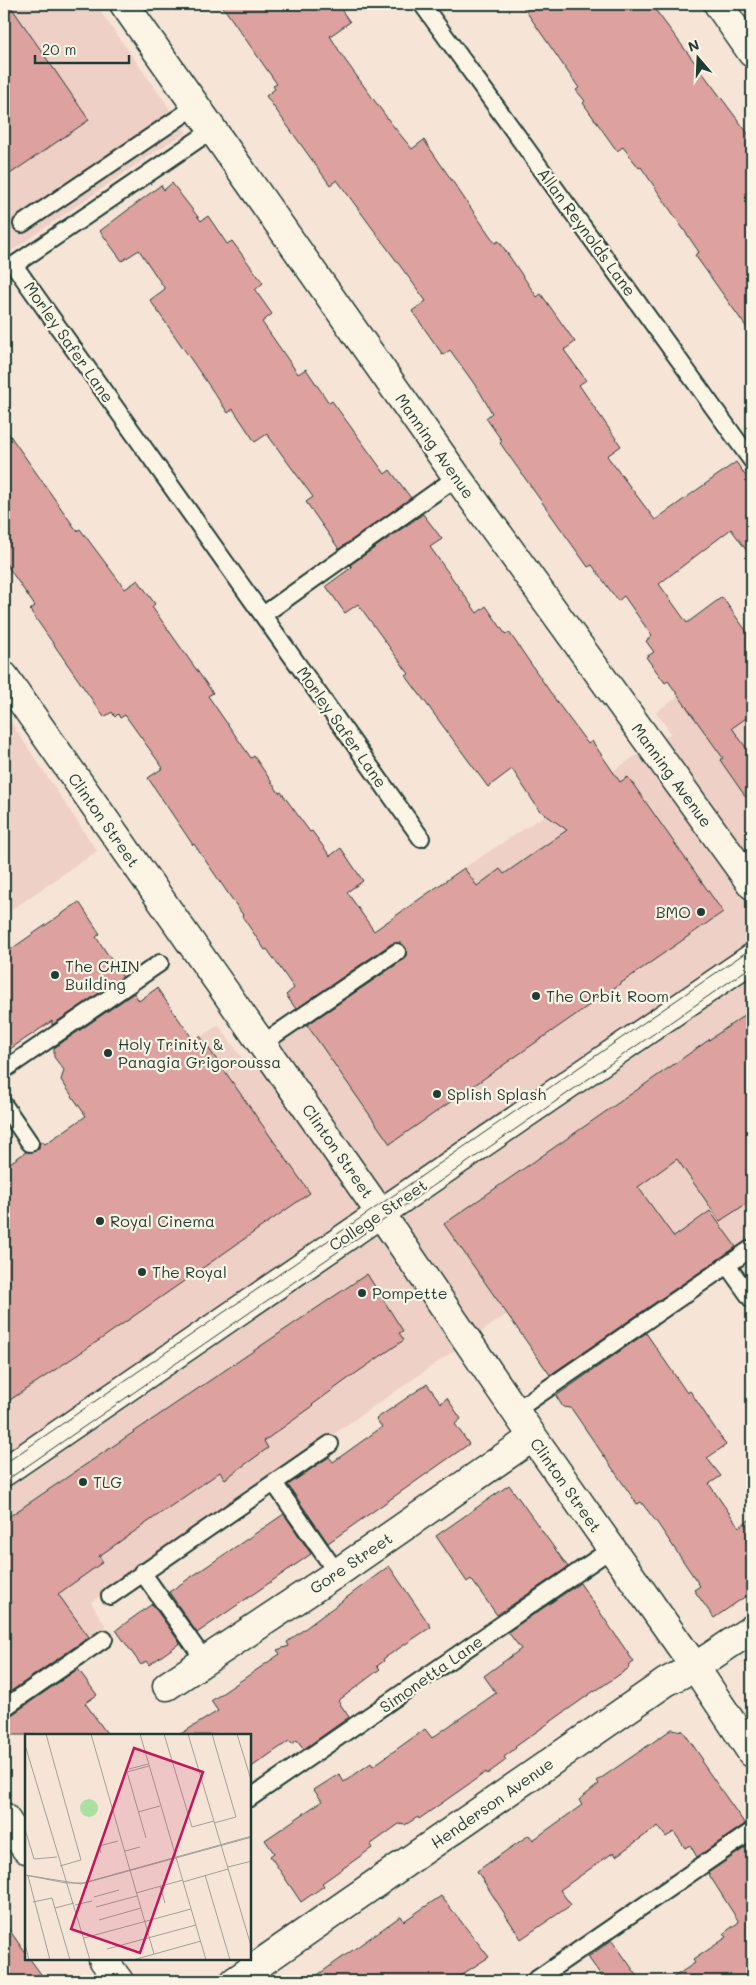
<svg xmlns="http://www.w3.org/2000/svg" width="756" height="1985" font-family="Mali,sans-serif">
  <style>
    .built { fill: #eed0c6 }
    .building { fill: #dda2a0; stroke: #1f3d34 }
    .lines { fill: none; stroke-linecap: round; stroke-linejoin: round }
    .service-casing { stroke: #1f3d34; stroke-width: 20 }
    .minor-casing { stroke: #1f3d34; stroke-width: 31 }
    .secondary-casing { stroke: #1f3d34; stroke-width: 31 }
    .service { stroke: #fcf5e5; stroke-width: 16 }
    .minor { stroke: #fcf5e5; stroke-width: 28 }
    .secondary { stroke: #fcf5e5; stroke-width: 28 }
    .tram { stroke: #1f3d34; stroke-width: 1 }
    .poi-dot { fill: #1f3d34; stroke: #fcf5e5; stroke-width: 2 }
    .labels { text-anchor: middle; stroke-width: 4.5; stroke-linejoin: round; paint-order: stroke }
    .street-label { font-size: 16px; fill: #1f3d34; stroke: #fcf5e5 }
    .poi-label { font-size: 16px; fill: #1f3d34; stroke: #fcf5e5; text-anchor: start }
    .inset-road { fill: none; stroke: #a0a196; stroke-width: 1 }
    .view { fill: #c2185b; fill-opacity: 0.15; stroke: #c2185b; stroke-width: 2.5 }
    .inset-edge { fill: none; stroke: #1f3d34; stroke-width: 2.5 }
  </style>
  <rect width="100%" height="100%" fill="#f6e4d7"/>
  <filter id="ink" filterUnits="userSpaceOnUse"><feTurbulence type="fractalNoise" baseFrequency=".02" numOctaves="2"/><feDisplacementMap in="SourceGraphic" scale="10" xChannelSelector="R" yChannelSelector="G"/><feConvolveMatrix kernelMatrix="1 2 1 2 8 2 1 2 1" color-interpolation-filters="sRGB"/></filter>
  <g filter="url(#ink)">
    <!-- built -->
    <path class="built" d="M4,4H95L187,133L168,143L4,256Z
      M752,646V1248L629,1327L585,1267L565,1274L91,1602L109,1632L4,1704V1226L7,1223L4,1218V1167L42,1141L45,1144L218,1025L245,1062L408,955L464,868L671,733L656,712Z
      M4,712L97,851L4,915Z"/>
    <!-- building -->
    <path class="building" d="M4,4H9L89,120L4,178Z
      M221,4H337L350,22L330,36L345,60L390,122L412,149L424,140L495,243L499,241L537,297L541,294L575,342L564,350L586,380L579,385L621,446L607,456L655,520L736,462L752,485V558L731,529L659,584L687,623L722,597L752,639V714L732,728L752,756V806L720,760L723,758L668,681L665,683L646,657L654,652L646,641L652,636L624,596L618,601L592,565L588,567L500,443L502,441L486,418L492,413L480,392L450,350L443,355L412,311L426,301L337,180L330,185L266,96L275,89L273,86L277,84Z
      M521,4H651L752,139V335L695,255L699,252L641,167L639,168L623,147L617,151L583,103L585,101L576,90L579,88Z
      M172,183L201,221L208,216L227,244L232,241L263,283L255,290L272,314L262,322L298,374L306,369L329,403L332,401L385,474L390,470L411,498L339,549L306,502L313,497L267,434L255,442L233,409L228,413L150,300L165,289L139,250L122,261L100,231L161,185L164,190Z
      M4,427L77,531L80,529L125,589L138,580L155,604L152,607L213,693L208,696L251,758L254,756L279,793L281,792L310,832L312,831L330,856L341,848L363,881L347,892L374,931L464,868L477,886L500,869L504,874L567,830L539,810L512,769L488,787L406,676L409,674L358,604L345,613L326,586L352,567L350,565L423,514L442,539L430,547L477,613L486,606L506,635L509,632L557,702L588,744L592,741L620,782L628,777L723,912L390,1144L307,1025L403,960L406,956L405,947L401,943L391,944L296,1009L286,995L294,988L267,949L265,950L242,916L243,915L194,844L193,845L148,778L163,768L125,715L120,718L118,714L115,717L112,712L104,717L30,610L35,606L4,561Z
      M79,902L100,934L96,937L123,977L52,1025V1021L4,1053V954Z
      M157,988L194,1041L200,1036L310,1193L101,1339L4,1404V1167L26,1152L35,1151L39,1148L40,1142L42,1141L45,1144L86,1116L61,1080L64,1070L54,1057V1048L134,993L139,1001Z
      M752,1010V1200L720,1221L677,1159L638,1187L674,1237L710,1211L736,1247L550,1375L444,1224Z
      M367,1274L403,1331L399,1333L404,1340L349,1378L312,1405L313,1406L264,1441L268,1448L225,1479L220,1472L99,1556L103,1562L58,1594L89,1637L4,1696V1520Z
      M646,1333L687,1393L690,1391L726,1445L707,1458L721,1476L709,1484L739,1527L752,1518V1592L714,1618L694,1590L700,1586L658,1524L641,1502L637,1504L571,1408L563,1407L556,1396Z
      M427,1384L441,1403L447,1398L461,1419L455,1424L469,1444L328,1543L288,1485L329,1457L333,1462L382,1427L376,1419Z
      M509,1485L568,1567L497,1615L471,1579L467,1582L436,1536Z
      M284,1514L311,1554L197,1633L169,1592Z
      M389,1566L431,1627L383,1659L384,1661L377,1666L380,1669L338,1701L349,1717L304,1749L297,1740L292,1744L289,1741L250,1768V1735H179L218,1711L211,1701L280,1654L277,1650L289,1646L287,1642Z
      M580,1583L634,1662L628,1666L629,1668L594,1692V1691L515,1747L516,1748L504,1757L506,1760L487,1774L486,1772L419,1819L418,1817L405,1825L399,1824L370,1845L372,1848L322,1883L324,1886L301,1902L270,1856L274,1853L265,1840L322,1801L314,1790L339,1774L344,1782L371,1763L373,1766L425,1729L432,1738L496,1693L484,1676L521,1649L508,1632Z
      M152,1604L180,1643L149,1665L146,1661L141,1665L116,1630Z
      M78,1669L97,1695L85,1703L108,1735H4V1718L10,1716Z
      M672,1729L683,1731L703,1760L701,1761L745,1824L697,1857L690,1845L685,1848L674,1832L666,1837L658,1826L616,1856L614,1852L560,1890L571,1905L521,1939L477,1871L529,1835L533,1840L582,1805L579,1800L599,1784L597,1781Z
      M752,1843V1981H668L695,1963L693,1960L727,1937L724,1933L739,1922L708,1873Z
      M441,1896L489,1957L452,1981H309L401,1916L404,1921Z
      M4,1922L26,1954V1959H30L46,1981H4Z
      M612,1940L641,1981H605L588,1957Z"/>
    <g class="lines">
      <defs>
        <path id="service" d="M422,4L752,461
          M212,130L14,265L421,838
          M22,224L196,106
          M263,615L457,477
          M263,1043L397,952
          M4,1070L160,963
          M4,1105L30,1143
          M727,1265L752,1300
          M515,1411L752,1248
          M274,1483L337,1573
          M142,1572L205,1661
          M110,1596L330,1444
          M4,1708L104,1639
          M250,1798L611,1549
          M534,1981L752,1831"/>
        <path id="minor" d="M124,4L457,477L752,885
          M718,4L752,53
          M4,676L381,1214L533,1437L695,1667L752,1753
          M167,1686L337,1573L533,1437
          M4,1817L26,1849
          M103,1959L119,1981
          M235,1981L666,1682L695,1667L752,1629"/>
        <path id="secondary" d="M4,1472L752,958"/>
      </defs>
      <!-- service casing -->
      <use href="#service" class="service-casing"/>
      <!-- minor casing -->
      <use href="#minor" class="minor-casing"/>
      <!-- secondary casing -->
      <use href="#secondary" class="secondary-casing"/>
      <!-- service -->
      <use href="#service" class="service"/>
      <!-- minor -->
      <use href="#minor" class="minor"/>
      <!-- secondary -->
      <use href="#secondary" class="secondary"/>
      <!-- tram -->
      <path class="tram" d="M4,1464L752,948
        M4,1482L752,966"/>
    </g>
  </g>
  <!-- markers -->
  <g class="poi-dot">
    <circle cx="701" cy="912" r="5"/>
    <circle cx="55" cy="975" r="5"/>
    <circle cx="536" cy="996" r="5"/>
    <circle cx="108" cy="1053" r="5"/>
    <circle cx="437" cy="1094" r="5"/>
    <circle cx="100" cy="1221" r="5"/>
    <circle cx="142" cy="1272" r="5"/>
    <circle cx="362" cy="1293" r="5"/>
    <circle cx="83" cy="1482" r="5"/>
  </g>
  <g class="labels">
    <!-- street labels -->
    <g class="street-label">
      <text transform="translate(587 232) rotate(54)" y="6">Allan Reynolds Lane</text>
      <text transform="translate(69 342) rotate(55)" y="6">Morley Safer Lane</text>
      <text transform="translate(435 446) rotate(55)" y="6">Manning Avenue</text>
      <text transform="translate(342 727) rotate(55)" y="6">Morley Safer Lane</text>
      <text transform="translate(672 775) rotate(54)" y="6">Manning Avenue</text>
      <text transform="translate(104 820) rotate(55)" y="6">Clinton Street</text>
      <text transform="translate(338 1151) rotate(55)" y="6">Clinton Street</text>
      <text transform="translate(378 1215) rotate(-34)" y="6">College Street</text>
      <text transform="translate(566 1485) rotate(55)" y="6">Clinton Street</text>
      <text transform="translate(351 1563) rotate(-34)" y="6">Gore Street</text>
      <text transform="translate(431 1674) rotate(-35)" y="6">Simonetta Lane</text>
      <text transform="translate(492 1803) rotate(-35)" y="6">Henderson Avenue</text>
    </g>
    <!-- poi labels -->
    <g class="poi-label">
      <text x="691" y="918" text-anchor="end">BMO</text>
      <text x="65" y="972">The CHIN<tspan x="65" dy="18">Building</tspan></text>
      <text x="546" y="1002">The Orbit Room</text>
      <text x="118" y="1050">Holy Trinity &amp;<tspan x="118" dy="18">Panagia Grigoroussa</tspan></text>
      <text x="447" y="1100">Splish Splash</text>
      <text x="110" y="1227">Royal Cinema</text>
      <text x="152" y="1278">The Royal</text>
      <text x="372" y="1299">Pompette</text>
      <text x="93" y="1488">TLG</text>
    </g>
  </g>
  <!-- overview -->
  <g transform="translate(25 1734)">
    <rect width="226" height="226" fill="#f6e4d7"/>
    <path d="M55 74a9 9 0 1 1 18 0a9 9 0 1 1-18 0Z" fill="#abe0a2"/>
    <path class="inset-road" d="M21,0L56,126L35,132M66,0L129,220M115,0L181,226M139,0L167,93L189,87M163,0L227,215M187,0L211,83L189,89M212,0L227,49M0,11L65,226M104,35L123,30M113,78L135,72M0,95L9,125L32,123M121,104L102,38L124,32M100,117L115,113M76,119L74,112L93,107M203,133L227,127M0,141L56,150L227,103M0,141L41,149H58L227,102M180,141L205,226M3,142L25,226M158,148L203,135M135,152L140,169M111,159L158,146M69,163L94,156M8,168L27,164L45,226M50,171L67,167M71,173L112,162M30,174L49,169M74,186L116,174M59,204L166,175M0,210L4,226M82,215L171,191M108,226L176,207"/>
    <path class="view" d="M109,14L178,38L115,219L46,195Z"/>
    <rect width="226" height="226" class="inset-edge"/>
  </g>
  <!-- margin -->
  <rect width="756" height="1985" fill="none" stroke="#fcf5e5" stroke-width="20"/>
  <rect x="10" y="10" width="736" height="1965" fill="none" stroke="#1f3d34" stroke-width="2" filter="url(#ink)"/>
  <!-- north arrow -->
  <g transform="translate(698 58) rotate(341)" stroke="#fcf5e5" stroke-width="4" paint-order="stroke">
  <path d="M0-4L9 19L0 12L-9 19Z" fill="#1f3d34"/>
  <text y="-8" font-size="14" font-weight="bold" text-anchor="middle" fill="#1f3d34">N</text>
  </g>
  <!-- scale -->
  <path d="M35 55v8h94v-8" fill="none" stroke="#1f3d34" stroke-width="2.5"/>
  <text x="42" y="55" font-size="15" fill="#1f3d34" stroke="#fcf5e5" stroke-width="4" paint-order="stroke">20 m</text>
</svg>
